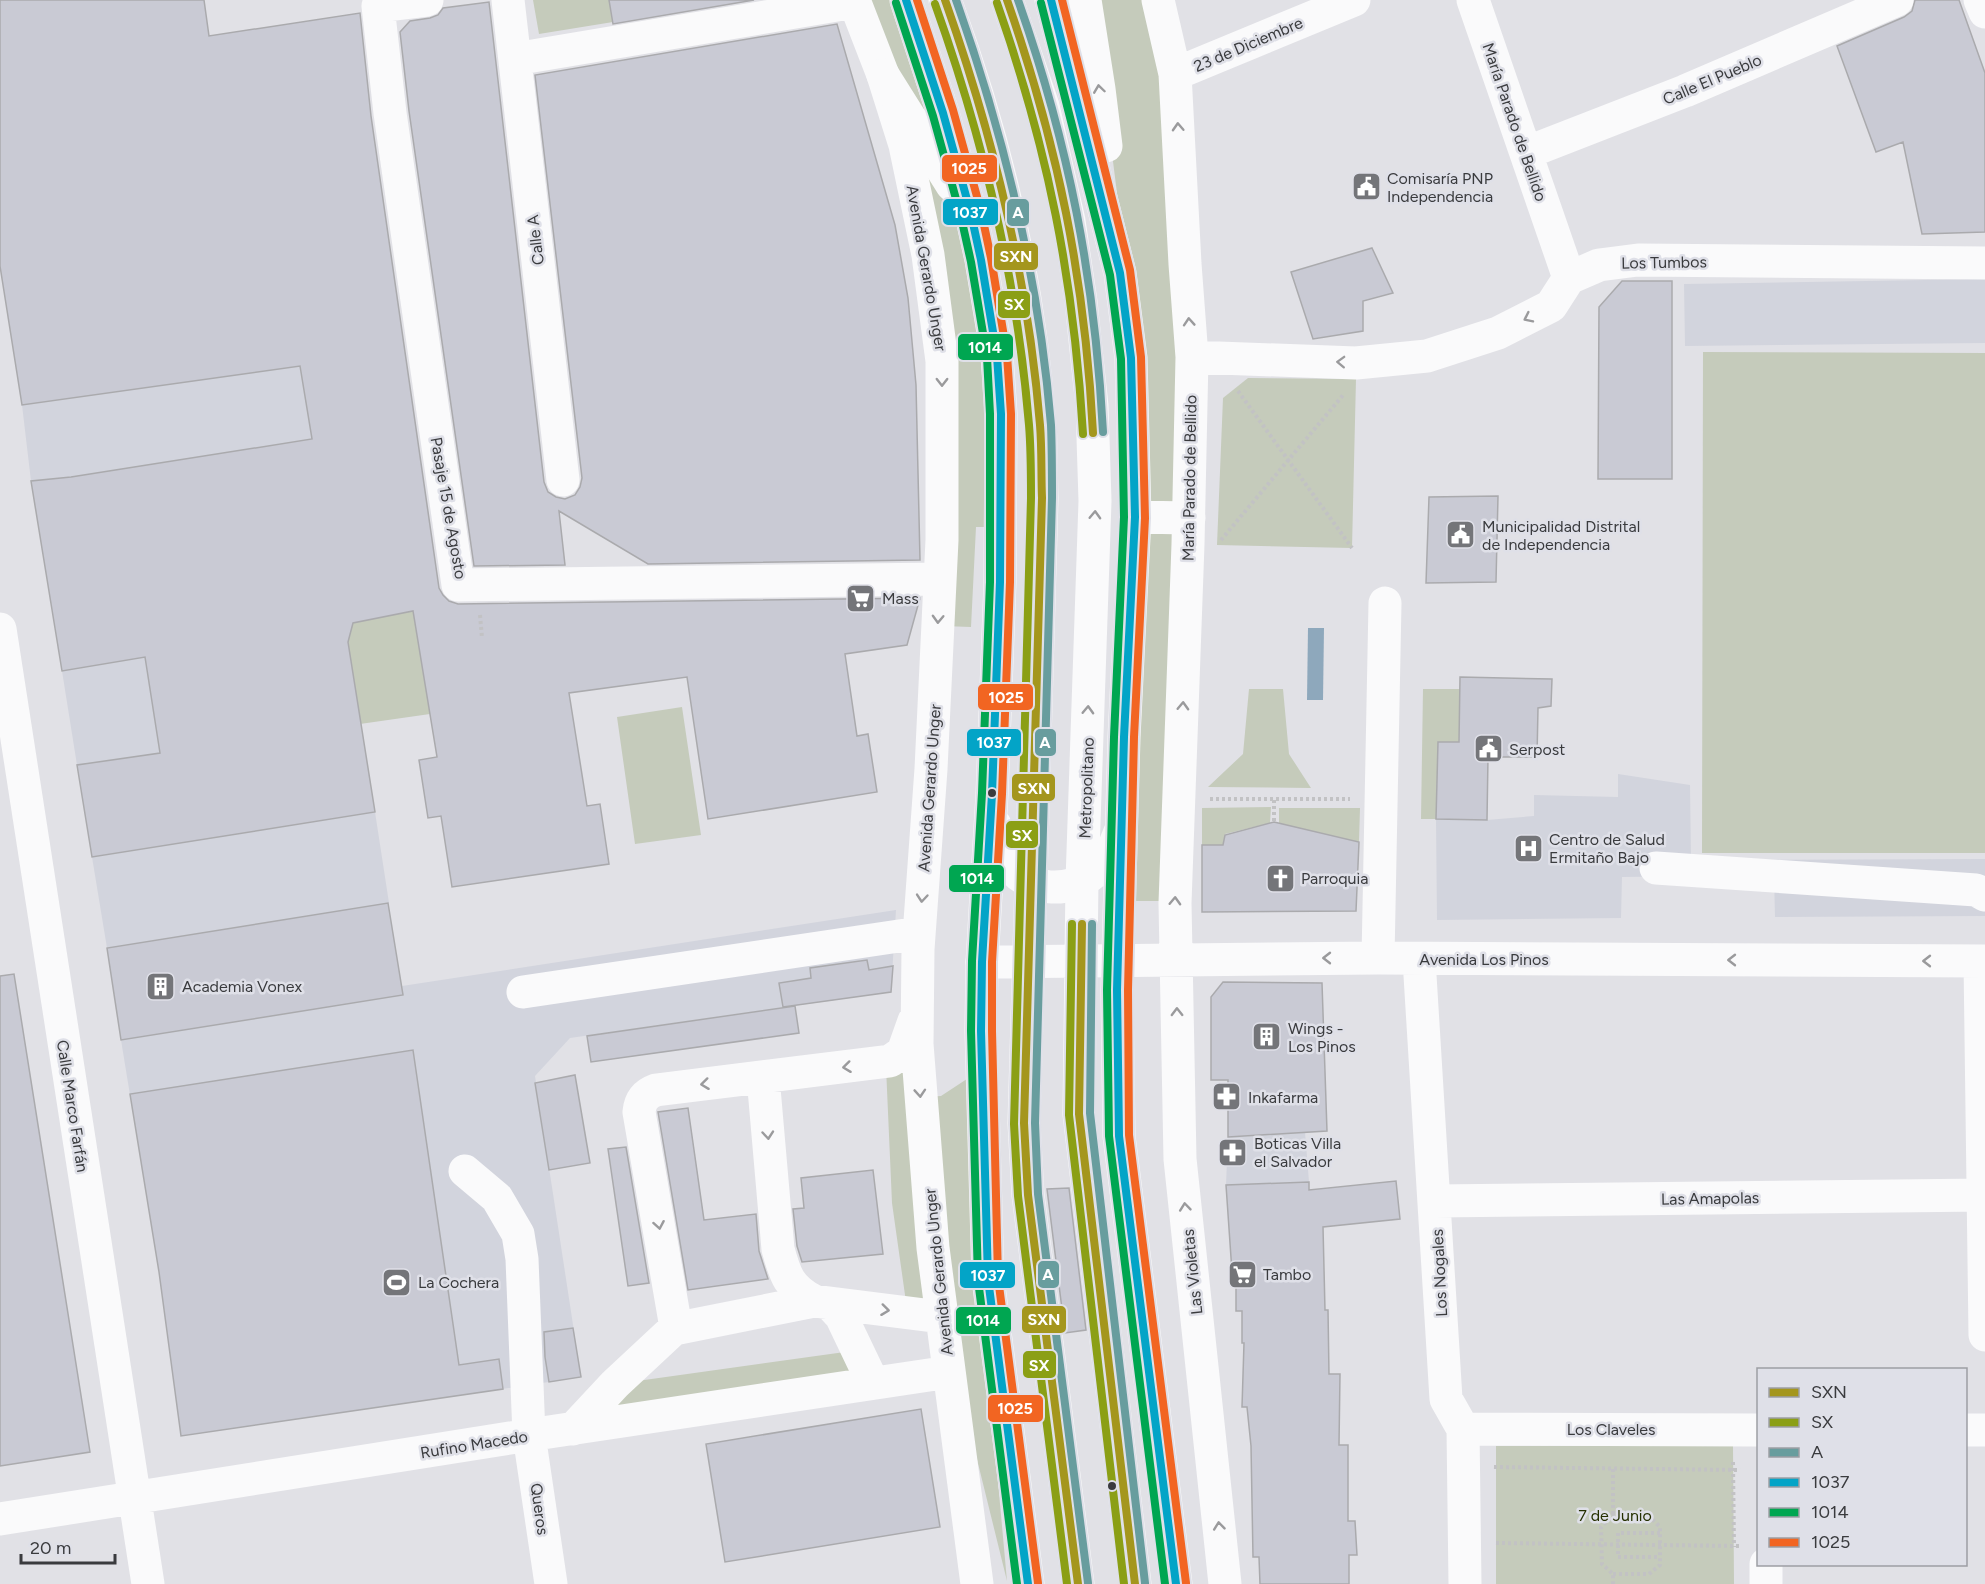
<svg xmlns="http://www.w3.org/2000/svg" width="1985" height="1584" font-family="Figtree,sans-serif">
  <style>
    .built { fill: #d2d4dd }
    .green { fill: #c5cbbb }
    .water { fill: #8ea8bc }
    .building { fill: #c9cad4; stroke: #aaaaad; stroke-width: 1.5 }
    .lines { fill: none; stroke-linecap: round; stroke-linejoin: round }
    .path { stroke: #c2c2c4; stroke-width: 4; stroke-dasharray: 3 3; stroke-linecap: butt }
    .minor { stroke: #fafafb; stroke-width: 33 }
    .major { stroke: #fafafb; stroke-width: 33 }
    .bus-1-casing { stroke: #dfe0e8; stroke-width: 12 }
    .bus-2-casing { stroke: #dfe0e8; stroke-width: 12 }
    .bus-3-casing { stroke: #dfe0e8; stroke-width: 12 }
    .bus-4-casing { stroke: #dfe0e8; stroke-width: 12 }
    .bus-5-casing { stroke: #dfe0e8; stroke-width: 12 }
    .bus-6-casing { stroke: #dfe0e8; stroke-width: 12 }
    .bus-1 { stroke: #a4961d; stroke-width: 8 }
    .bus-2 { stroke: #8b9f15; stroke-width: 8 }
    .bus-3 { stroke: #689d9e; stroke-width: 8 }
    .bus-4 { stroke: #03a4c7; stroke-width: 8 }
    .bus-5 { stroke: #00a651; stroke-width: 8 }
    .bus-6 { stroke: #f26522; stroke-width: 8 }
    .oneway { stroke: #9a9a9c }
    .bus-dot { fill: #3a3b3e; stroke: #dfe0e8; stroke-width: 2 }
    .labels { text-anchor: middle; stroke-width: 5; stroke-linejoin: round; paint-order: stroke }
    .street-label { font-size: 16px; fill: #3a3b3e; stroke: #dfe0e8 }
    .poi-label { font-size: 16px; fill: #3a3b3e; stroke: #dfe0e8; text-anchor: start }
    .park-label { font-size: 16px; fill: #253001; stroke: #dfe0e8 }
    .line-badge { stroke: #dfe0e8; stroke-width: 2 }
    .badge-label { font-size: 16px; text-anchor: middle; font-weight: bold; fill: #fff }
  </style>
  <rect width="100%" height="100%" fill="#e1e1e6"/>
  <!-- built -->
  <path class="built" d="M1985,279V343L1685,346L1684,284Z
    M300,366L312,439L71,477L31,481L22,405Z
    M145,657L160,753L77,765L62,671Z
    M1618,774L1690,785L1691,860L1985,859V916L1775,917L1774,875L1622,877L1621,918L1437,920L1436,819L1487,820L1534,816V795L1618,797Z
    M375,812L389,903L107,948L92,857Z
    M896,910L891,992L570,1038L535,1076L581,1377L463,1395L413,1050L130,1095L121,1040L403,995L402,986Z
    M1305,1132L1309,1182L1226,1185L1228,1137Z"/>
  <!-- green -->
  <path class="green" d="M533,0H609L613,22L539,34Z
    M859,0H901L954,178Z
    M1090,0H1152L1170,75L1181,507H1150C1134,338 1117,168 1090,0Z
    M911,149L968,217L996,527H976L971,627L943,626L945,569Z
    M1703,352L1985,353V853H1702Z
    M1248,378L1356,379L1352,548L1217,545L1223,398Z
    M1150,533L1175,534L1171,901H1125Z
    M413,611L430,714L360,724L345,624Z
    M1249,689H1283L1289,754L1311,788L1208,787L1243,754Z
    M1423,689H1460L1459,742H1438L1436,819H1421Z
    M682,707L701,835L635,844L617,717Z
    M1271,807L1270,823L1225,834L1223,845H1202V808Z
    M1279,808H1360L1359,842L1279,824Z
    M913,1026L937,1313L907,1309L892,1203L886,1067Z
    M973,1075L980,1284L1007,1581L955,1370L925,1097L941,1096Z
    M852,1351L868,1380L590,1422L623,1383Z
    M1496,1446H1733L1734,1584H1496Z"/>
  <!-- water -->
  <path class="water" d="M1308,628H1324L1323,700H1307Z"/>
  <!-- building -->
  <path class="building" d="M0,0H204L209,36L360,13L371,116L439,588L443,595L449,601L458,604L920,598L907,645L845,654L857,736L868,734L877,792L708,819L687,677L569,693L587,806L600,804L609,864L452,887L441,816L428,818L419,760L437,757L413,611L353,623L348,642L375,812L92,857L77,765L160,753L145,657L62,671L31,481L71,477L312,439L300,366L22,405L0,266Z
    M609,0H754L613,24Z
    M1915,0H1959L1985,73V232L1922,234L1903,142L1876,152L1837,46L1904,17L1912,11Z
    M489,2L544,482L548,492L556,497L565,499L575,495L580,487L582,478L535,75L837,24L895,225L908,298L916,385L920,560L648,564L559,511L565,565L474,566L409,111L400,32L410,21L430,18L438,15L443,8Z
    M1372,248L1393,293L1363,301V331L1313,339L1291,272Z
    M1622,281H1672V479H1598L1599,307Z
    M1498,496L1496,582L1426,583L1429,497Z
    M1460,677L1552,679L1551,706L1538,708L1537,757H1488L1487,820L1436,819L1438,742H1459Z
    M1274,822L1359,842L1356,911L1202,912V845H1223L1225,835Z
    M388,903L403,995L121,1040L107,948Z
    M867,960L869,970L893,966L891,992L783,1007L779,983L811,978L810,968Z
    M14,974L90,1452L0,1466V976Z
    M1223,982L1322,983L1327,1131L1228,1137V1080H1211V997Z
    M795,1006L799,1033L591,1062L587,1036Z
    M413,1050L459,1365L499,1359L503,1389L181,1436L159,1272L130,1094Z
    M575,1075L590,1163L549,1170L535,1083Z
    M688,1108L704,1220L756,1214L759,1251L768,1279L688,1290L658,1112Z
    M626,1147L649,1283L628,1286L608,1149Z
    M873,1170L883,1254L802,1262L797,1246L793,1209L804,1208L801,1178Z
    M1396,1181L1400,1219L1323,1227L1325,1310H1328L1329,1374H1340L1339,1445H1348V1521H1355L1357,1555H1349V1584H1260L1259,1557H1253L1251,1446L1247,1407H1242L1244,1343H1242V1311H1236V1272H1232L1226,1185L1309,1182V1190Z
    M1069,1188L1086,1330L1065,1333L1047,1189Z
    M573,1328L581,1377L549,1382L545,1357L544,1332Z
    M921,1409L940,1527L725,1562L706,1444Z"/>
  <g class="lines">
    <!-- path -->
    <path class="path" d="M1238,391L1352,548
      M1221,540L1344,394
      M480,615L482,638
      M1210,799H1350
      M1274,821V799
      M1733,1462L1734,1547
      M1494,1467L1740,1470
      M1613,1469V1515
      M1660,1533H1618V1557H1660
      M1496,1543L1740,1546
      M1613,1574H1649L1660,1565V1527L1649,1516L1613,1515L1601,1527L1602,1564L1613,1574V1584"/>
    <!-- minor -->
    <path class="minor" d="M427,0L378,6L390,113L458,585L939,579
      M508,0L563,480
      M854,0L883,75L905,145L928,255L942,361V540L931,769L918,949L917,1044L933,1248L977,1584
      M945,0C996,137 1029,279 1040,425C1042,449 1041,474 1042,498L1024,1123L1028,1195L1078,1584
      M1007,0L1043,106L1069,221L1081,302L1092,406L1095,501L1082,881L1079,1114L1135,1584
      M1158,0L1175,74L1185,264L1192,357L1188,544L1175,903L1180,1159L1225,1584
      M1473,0L1569,278
      M1980,0L1985,12
      M515,59L855,2
      M1175,74L1354,0
      M1526,153L1685,91L1897,0
      M1192,357L1356,363L1427,356L1498,333L1551,306L1569,278L1599,265L1638,260L1985,263
      M0,629L148,1584
      M1656,868L1976,890L1985,895
      M1378,958L1385,603
      M1419,959L1446,1399L1463,1429L1465,1584
      M1980,961L1985,1335
      M982,962L1378,958L1985,961
      M523,992L919,933
      M763,1077L778,1249C785,1275 789,1288 814,1301
      M465,1171L497,1198L518,1234L522,1259L529,1435L551,1584
      M1435,1201L1985,1195
      M829,1303L841,1316L873,1383
      M674,1329L675,1322L639,1112C640,1101 645,1094 656,1090L890,1061L903,1052L914,1021
      M573,1429L615,1384L674,1329L814,1301L941,1317
      M1463,1429L1758,1430
      M1966,1430H1985
      M0,1519L529,1435L949,1372
      M1766,1584V1564"/>
    <!-- major -->
    <path class="major" d="M906,0L943,113L971,214L981,260L997,356L1001,414L1000,582L992,794L982,962L981,1031L988,1279L1028,1584
      M1051,0L1120,273L1131,358L1135,517L1124,737L1117,990L1119,1136L1176,1584
      M1085,0L1099,89L1106,146
      M883,75L952,185
      M1135,517L1189,518
      M995,825C1000,901 1094,911 1119,834"/>
    <defs>
      <path id="bus-1" d="M945,0C994,138 1028,279 1040,425C1042,449 1041,474 1042,498L1024,1123L1028,1195L1078,1584
        M1007,0C1058,146 1085,279 1093,433
        M1082,924L1079,1114L1135,1584"/>
      <path id="bus-2" d="M997,3C1048,149 1074,280 1083,434
        M935,4C984,141 1017,280 1029,425C1031,449 1031,474 1031,498L1014,1124L1018,1196L1067,1584
        M1072,924L1069,1115L1124,1584"/>
      <path id="bus-3" d="M956,0C1005,138 1039,279 1051,425C1052,450 1052,474 1052,498L1035,1123L1038,1194L1088,1583
        M1018,0C1069,145 1095,279 1103,432
        M1092,924L1090,1113L1145,1583"/>
      <path id="bus-4" d="M906,0L943,113L971,214L981,260L997,356L1001,414L1000,582L992,794L982,962L981,1031L988,1279L1028,1584
        M1051,0L1120,273L1131,358L1135,517L1124,737L1117,990L1119,1136L1176,1584"/>
      <path id="bus-5" d="M896,3L933,116L961,217L971,262L987,357L990,414V582L982,793L972,961L971,1031L978,1280L1017,1584
        M1041,3L1110,275L1121,359L1124,517L1114,737L1107,990L1109,1136L1165,1584"/>
      <path id="bus-6" d="M917,0L953,110L981,211L991,258L1007,355L1011,414L1010,582L1002,794L992,962V1031L998,1278L1038,1583
        M1062,0L1130,270L1141,357L1145,518L1134,737L1128,990L1129,1135L1186,1583"/>
    </defs>
    <!-- bus-1 casing -->
    <use href="#bus-1" class="bus-1-casing"/>
    <!-- bus-2 casing -->
    <use href="#bus-2" class="bus-2-casing"/>
    <!-- bus-3 casing -->
    <use href="#bus-3" class="bus-3-casing"/>
    <!-- bus-4 casing -->
    <use href="#bus-4" class="bus-4-casing"/>
    <!-- bus-5 casing -->
    <use href="#bus-5" class="bus-5-casing"/>
    <!-- bus-6 casing -->
    <use href="#bus-6" class="bus-6-casing"/>
    <!-- bus-1 -->
    <use href="#bus-1" class="bus-1"/>
    <!-- bus-2 -->
    <use href="#bus-2" class="bus-2"/>
    <!-- bus-3 -->
    <use href="#bus-3" class="bus-3"/>
    <!-- bus-4 -->
    <use href="#bus-4" class="bus-4"/>
    <!-- bus-5 -->
    <use href="#bus-5" class="bus-5"/>
    <!-- bus-6 -->
    <use href="#bus-6" class="bus-6"/>
  </g>
  <!-- one-way arrows -->
  <defs><path id="oneway-chevron" d="M-2-3.5L2.5 0L-2 3.5" fill="none" stroke-width="1.6" stroke-linecap="round" stroke-linejoin="round" transform="scale(1.5)"/></defs>
  <g class="oneway">
    <use href="#oneway-chevron" transform="translate(1099 89) rotate(-98)"/>
    <use href="#oneway-chevron" transform="translate(1178 127) rotate(-93)"/>
    <use href="#oneway-chevron" transform="translate(1528 318) rotate(154)"/>
    <use href="#oneway-chevron" transform="translate(1189 322) rotate(-94)"/>
    <use href="#oneway-chevron" transform="translate(1341 362) rotate(-178)"/>
    <use href="#oneway-chevron" transform="translate(942 382) rotate(90)"/>
    <use href="#oneway-chevron" transform="translate(1095 515) rotate(-88)"/>
    <use href="#oneway-chevron" transform="translate(938 619) rotate(92)"/>
    <use href="#oneway-chevron" transform="translate(1183 706) rotate(-88)"/>
    <use href="#oneway-chevron" transform="translate(1088 710) rotate(-88)"/>
    <use href="#oneway-chevron" transform="translate(922 898) rotate(95)"/>
    <use href="#oneway-chevron" transform="translate(1175 901) rotate(-88)"/>
    <use href="#oneway-chevron" transform="translate(1327 958) rotate(180)"/>
    <use href="#oneway-chevron" transform="translate(1732 960) rotate(-180)"/>
    <use href="#oneway-chevron" transform="translate(1927 961) rotate(-180)"/>
    <use href="#oneway-chevron" transform="translate(1177 1012) rotate(-91)"/>
    <use href="#oneway-chevron" transform="translate(847 1067) rotate(173)"/>
    <use href="#oneway-chevron" transform="translate(705 1084) rotate(173)"/>
    <use href="#oneway-chevron" transform="translate(920 1093) rotate(86)"/>
    <use href="#oneway-chevron" transform="translate(768 1135) rotate(85)"/>
    <use href="#oneway-chevron" transform="translate(1185 1207) rotate(-96)"/>
    <use href="#oneway-chevron" transform="translate(659 1225) rotate(80)"/>
    <use href="#oneway-chevron" transform="translate(885 1310) rotate(7)"/>
    <use href="#oneway-chevron" transform="translate(1219 1526) rotate(-96)"/>
  </g>
  <!-- icons -->
  <defs>
    <symbol id="civic-square" viewBox="-11 -11 22 22"><rect x="-9" y="-9" width="18" height="18" rx="4" fill="#747579" stroke="#dfe0e8"/><path d="M-.6-6.5H3V-4.5H.6V-3L4-1V1h2V6H-6V1h2V-1L-.6-3ZM-1.2 2.5V6h2.4V2.5Z" fill="#fff"/></symbol>
    <symbol id="supermarket-square" viewBox="-11 -11 22 22"><rect x="-9" y="-9" width="18" height="18" rx="4" fill="#747579" stroke="#dfe0e8"/><path d="M-6-5.5h2.5l.6 2H6L4.5 2H-2.5L-4.4-4H-6ZM-1.5 3.2a1.3 1.3 0 1 0 .1 0ZM3 3.2a1.3 1.3 0 1 0 .1 0Z" fill="#fff"/></symbol>
    <symbol id="hospital-square" viewBox="-11 -11 22 22"><rect x="-9" y="-9" width="18" height="18" rx="4" fill="#747579" stroke="#dfe0e8"/><path d="M-5-5h3v3.5h4V-5h3V5h-3V1.5h-4V5h-3Z" fill="#fff"/></symbol>
    <symbol id="church-square" viewBox="-11 -11 22 22"><rect x="-9" y="-9" width="18" height="18" rx="4" fill="#747579" stroke="#dfe0e8"/><path d="M-1.2-6h2.4v3.5h3.3v2.4h-3.3V6h-2.4V-.1h-3.3v-2.4h3.3Z" fill="#fff"/></symbol>
    <symbol id="building-square" viewBox="-11 -11 22 22"><rect x="-9" y="-9" width="18" height="18" rx="4" fill="#747579" stroke="#dfe0e8"/><path d="M-4-6H4V6H1V3H-1V6H-4ZM-2.5-4.3h1.7v1.8h-1.7ZM.8-4.3h1.7v1.8H.8ZM-2.5-1h1.7V.8h-1.7ZM.8-1h1.7V.8H.8Z" fill="#fff"/></symbol>
    <symbol id="pharmacy-square" viewBox="-11 -11 22 22"><rect x="-9" y="-9" width="18" height="18" rx="4" fill="#747579" stroke="#dfe0e8"/><path d="M-2-6h4v4h4v4h-4v4h-4v-4h-4v-4h4Z" fill="#fff"/></symbol>
    <symbol id="stadium-square" viewBox="-11 -11 22 22"><rect x="-9" y="-9" width="18" height="18" rx="4" fill="#747579" stroke="#dfe0e8"/><path d="M0-5a6.5 5 0 1 0 0 10a6.5 5 0 1 0 0-10ZM-3.5-1.8h7v3.6h-7Z" fill="#fff"/></symbol>
  </defs>
  <g fill-rule="evenodd">
    <use href="#civic-square" x="1350" y="170" width="33" height="33"/>
    <use href="#civic-square" x="1444" y="518" width="33" height="33"/>
    <use href="#supermarket-square" x="844" y="582" width="33" height="33"/>
    <use href="#civic-square" x="1472" y="732" width="33" height="33"/>
    <use href="#hospital-square" x="1512" y="832" width="33" height="33"/>
    <use href="#church-square" x="1264" y="862" width="33" height="33"/>
    <use href="#building-square" x="144" y="970" width="33" height="33"/>
    <use href="#building-square" x="1250" y="1020" width="33" height="33"/>
    <use href="#pharmacy-square" x="1210" y="1080" width="33" height="33"/>
    <use href="#pharmacy-square" x="1216" y="1136" width="33" height="33"/>
    <use href="#supermarket-square" x="1226" y="1258" width="33" height="33"/>
    <use href="#stadium-square" x="380" y="1266" width="33" height="33"/>
  </g>
  <!-- markers -->
  <g class="bus-dot">
    <circle cx="992" cy="793" r="5"/>
    <circle cx="1112" cy="1486" r="5"/>
  </g>
  <g class="labels">
    <!-- street labels -->
    <g class="street-label">
      <text transform="translate(1248 44) rotate(-23)" y="6">23 de Diciembre</text>
      <text transform="translate(1712 79) rotate(-23)" y="6">Calle El Pueblo</text>
      <text transform="translate(1515 122) rotate(71)" y="6">María Parado de Bellido</text>
      <text transform="translate(535 240) rotate(-97)" y="6">Calle A</text>
      <text transform="translate(1664 262) rotate(-1)" y="6">Los Tumbos</text>
      <text transform="translate(927 268) rotate(80)" y="6">Avenida Gerardo Unger</text>
      <text transform="translate(1189 478) rotate(-89)" y="6">María Parado de Bellido</text>
      <text transform="translate(449 508) rotate(80)" y="6">Pasaje 15 de Agosto</text>
      <text transform="translate(929 788) rotate(-86)" y="6">Avenida Gerardo Unger</text>
      <text transform="translate(1086 788) rotate(-88)" y="6">Metropolitano</text>
      <text x="1484" y="965">Avenida Los Pinos</text>
      <text transform="translate(73 1106) rotate(81)" y="6">Calle Marco Farfán</text>
      <text transform="translate(1710 1198) rotate(-1)" y="6">Las Amapolas</text>
      <text transform="translate(938 1272) rotate(-96)" y="6">Avenida Gerardo Unger</text>
      <text transform="translate(1192 1272) rotate(-96)" y="6">Las Violetas</text>
      <text transform="translate(1439 1273) rotate(-93)" y="6">Los Nogales</text>
      <text x="1611" y="1435">Los Claveles</text>
      <text transform="translate(474 1444) rotate(-9)" y="6">Rufino Macedo</text>
      <text transform="translate(540 1509) rotate(82)" y="6">Queros</text>
    </g>
    <!-- poi labels -->
    <g class="poi-label">
      <text x="1387" y="184">Comisaría PNP<tspan x="1387" dy="18">Independencia</tspan></text>
      <text x="1482" y="532">Municipalidad Distrital<tspan x="1482" dy="18">de Independencia</tspan></text>
      <text x="882" y="604">Mass</text>
      <text x="1509" y="755">Serpost</text>
      <text x="1549" y="845">Centro de Salud<tspan x="1549" dy="18">Ermitaño Bajo</tspan></text>
      <text x="1301" y="884">Parroquia</text>
      <text x="182" y="992">Academia Vonex</text>
      <text x="1288" y="1034">Wings -<tspan x="1288" dy="18">Los Pinos</tspan></text>
      <text x="1248" y="1103">Inkafarma</text>
      <text x="1254" y="1149">Boticas Villa<tspan x="1254" dy="18">el Salvador</tspan></text>
      <text x="1263" y="1280">Tambo</text>
      <text x="418" y="1288">La Cochera</text>
    </g>
    <!-- park labels -->
    <g class="park-label">
      <text x="1615" y="1521">7 de Junio</text>
    </g>
  </g>
  <g class="line-badge">
    <rect x="941" y="154" width="57" height="29" rx="6" fill="#f26522"/>
    <rect x="942" y="198" width="57" height="28" rx="6" fill="#03a4c7"/>
    <rect x="1006" y="198" width="24" height="29" rx="6" fill="#689d9e"/>
    <rect x="993" y="242" width="46" height="29" rx="6" fill="#a4961d"/>
    <rect x="997" y="290" width="34" height="29" rx="6" fill="#8b9f15"/>
    <rect x="957" y="333" width="57" height="28" rx="6" fill="#00a651"/>
    <rect x="977" y="683" width="57" height="28" rx="6" fill="#f26522"/>
    <rect x="1034" y="728" width="23" height="29" rx="6" fill="#689d9e"/>
    <rect x="966" y="728" width="56" height="29" rx="6" fill="#03a4c7"/>
    <rect x="1011" y="773" width="45" height="29" rx="6" fill="#a4961d"/>
    <rect x="1005" y="820" width="34" height="29" rx="6" fill="#8b9f15"/>
    <rect x="948" y="864" width="57" height="29" rx="6" fill="#00a651"/>
    <rect x="1037" y="1260" width="23" height="29" rx="6" fill="#689d9e"/>
    <rect x="959" y="1261" width="57" height="28" rx="6" fill="#03a4c7"/>
    <rect x="1021" y="1305" width="46" height="29" rx="6" fill="#a4961d"/>
    <rect x="955" y="1306" width="57" height="29" rx="6" fill="#00a651"/>
    <rect x="1022" y="1350" width="35" height="29" rx="6" fill="#8b9f15"/>
    <rect x="987" y="1394" width="57" height="29" rx="6" fill="#f26522"/>
  </g>
  <g class="badge-label">
    <text x="969" y="174">1025</text>
    <text x="970" y="218">1037</text>
    <text x="1018" y="218">A</text>
    <text x="1016" y="262">SXN</text>
    <text x="1014" y="310">SX</text>
    <text x="985" y="353">1014</text>
    <text x="1006" y="703">1025</text>
    <text x="1045" y="748">A</text>
    <text x="994" y="748">1037</text>
    <text x="1034" y="794">SXN</text>
    <text x="1022" y="841">SX</text>
    <text x="977" y="884">1014</text>
    <text x="1048" y="1280">A</text>
    <text x="988" y="1281">1037</text>
    <text x="1044" y="1325">SXN</text>
    <text x="983" y="1326">1014</text>
    <text x="1039" y="1371">SX</text>
    <text x="1015" y="1414">1025</text>
  </g>
  <!-- legend -->
  <rect x="1757" y="1368" width="210" height="198" fill="#dfe0e8" stroke="#9d9ea4" stroke-width="1.5"/>
  <rect x="1769" y="1388" width="30" height="9" fill="#a4961d" stroke="#9d9ea4" stroke-width="1.5"/>
  <text x="1811" y="1398" font-size="18" fill="#3a3b3e">SXN</text>
  <rect x="1769" y="1418" width="30" height="9" fill="#8b9f15" stroke="#9d9ea4" stroke-width="1.5"/>
  <text x="1811" y="1428" font-size="18" fill="#3a3b3e">SX</text>
  <rect x="1769" y="1448" width="30" height="9" fill="#689d9e" stroke="#9d9ea4" stroke-width="1.5"/>
  <text x="1811" y="1458" font-size="18" fill="#3a3b3e">A</text>
  <rect x="1769" y="1478" width="30" height="9" fill="#03a4c7" stroke="#9d9ea4" stroke-width="1.5"/>
  <text x="1811" y="1488" font-size="18" fill="#3a3b3e">1037</text>
  <rect x="1769" y="1508" width="30" height="9" fill="#00a651" stroke="#9d9ea4" stroke-width="1.5"/>
  <text x="1811" y="1518" font-size="18" fill="#3a3b3e">1014</text>
  <rect x="1769" y="1538" width="30" height="9" fill="#f26522" stroke="#9d9ea4" stroke-width="1.5"/>
  <text x="1811" y="1548" font-size="18" fill="#3a3b3e">1025</text>
  <!-- scale -->
  <path d="M21 1554v9h94v-9" fill="none" stroke="#3a3b3e" stroke-width="3"/>
  <text x="30" y="1554" font-size="18" fill="#3a3b3e" stroke="#dfe0e8" stroke-width="4.5" paint-order="stroke">20 m</text>
</svg>
